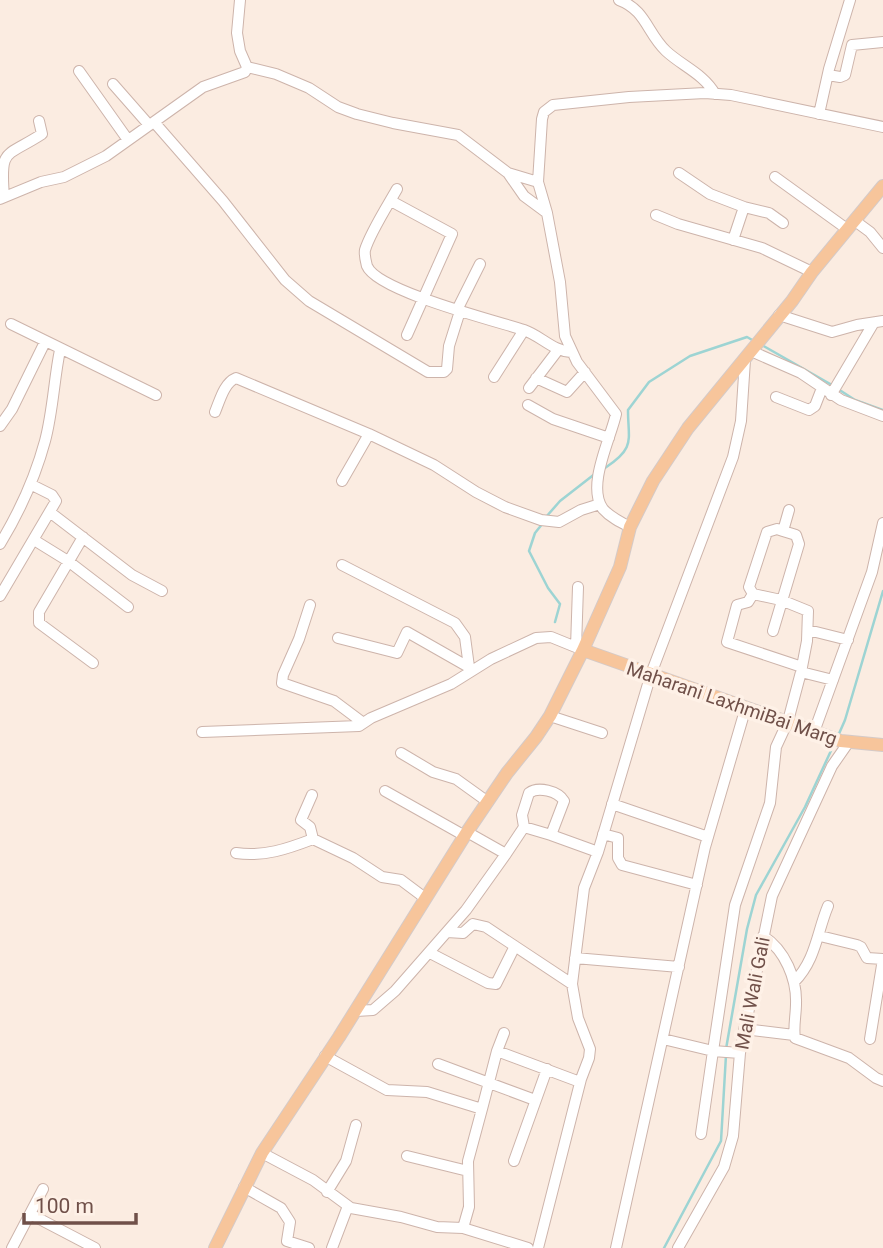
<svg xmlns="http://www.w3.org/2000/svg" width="883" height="1248" font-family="Roboto,sans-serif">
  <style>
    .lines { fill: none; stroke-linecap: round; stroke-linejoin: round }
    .stream { stroke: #9dd4d3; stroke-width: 2.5 }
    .minor-casing { stroke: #cdb4ab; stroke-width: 12 }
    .major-casing { stroke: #d4cac8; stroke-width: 14 }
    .minor { stroke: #fff; stroke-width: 10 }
    .major { stroke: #f7c59b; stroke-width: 12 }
    .labels { text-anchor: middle; stroke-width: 7; stroke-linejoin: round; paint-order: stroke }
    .street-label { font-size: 19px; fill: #705049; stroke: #fef1e7 }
  </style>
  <rect width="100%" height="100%" fill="#fbece1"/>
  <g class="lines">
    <!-- stream -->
    <path class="stream" d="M760,344L832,385
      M838,389L855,400L883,410
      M605,468C636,448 628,440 628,410L649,382L690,356L747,337L754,341
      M546,517L560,501L596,473
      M543,523L535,533L529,551L548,588L560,604L555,622
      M838,736L845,720L883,591
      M726,1049L747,929L756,895L805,807L835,742
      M664,1248L721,1141L726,1055"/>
    <defs>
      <path id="minor" d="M619,0C646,10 647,33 666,51C682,66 704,74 715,94
        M247,67L276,74L309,88L338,107L357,114L393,123L458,135L508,173L538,182
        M79,71L128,140
        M828,75L840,77L845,75L852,45L883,42
        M113,84L149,125
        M819,114L829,69L850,0
        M154,122L223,201L285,280L309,301L428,372H444L447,369L449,346L460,311
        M508,173L524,196L547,213
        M679,173L710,194L744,207L733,240
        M775,177L847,229
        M397,189C388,205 370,233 365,250C364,255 366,262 367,266C377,291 496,321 524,330C541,336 553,351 571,352
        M4,197C0,147 5,158 42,134L39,121
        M0,199L41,182L64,177L106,156L203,87L245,72L247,67L240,51L237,33L240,0
        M391,201L452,234L407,335
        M744,207L769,213L783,223
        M656,215L678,224L762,248L812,272
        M855,221L870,232L883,248
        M457,310L480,264
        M779,315L832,332L857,325L883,321
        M11,324L156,395
        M751,351L801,373L841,400L883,416
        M494,377L524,330
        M536,378L567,392L585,372
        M529,388L558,350
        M831,395L873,324
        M776,397L809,410L815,406L822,388
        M528,405L553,419L609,438
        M215,412C220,400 224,383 236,378L369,434L434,465L476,492L505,507L541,520L559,522L581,510L600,504
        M0,426L12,409L45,342
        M342,481L369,434
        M51,513L132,575L162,591
        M630,527C620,522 610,517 603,509C586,486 611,438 616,414L577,362L565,336L560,282L547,213L538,182L542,119L544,112L553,105L629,97L705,93L731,95L883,127
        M83,537L39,612V623L93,663
        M34,540L68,561L128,607
        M0,544C20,511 35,478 45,441C53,411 54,379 60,350
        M342,565L455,623L465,637L469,667
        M753,594L749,587L767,532L777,529L783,531
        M0,596L56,501L52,495L32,485
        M310,605L299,639L283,675L282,683L334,701L362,722
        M808,630L848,640
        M773,631L799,544L796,535L783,531L789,510
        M338,638L397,653L407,632L472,669
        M576,647L578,587
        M801,672L833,680
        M550,716L602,733
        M202,732L359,726L371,718L451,684L491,659L536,638L551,637L583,650
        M814,732L872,572L883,523
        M401,753L433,772L456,779L488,802
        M385,791L465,836
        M312,795L301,820L310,827L313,839
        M612,804L708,837
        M524,827L522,815L529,793C538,786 558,791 564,801L551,835
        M603,834L618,838V858L622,865L697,885
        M236,853C264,857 287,849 313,839L353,858L382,877L401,880L425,898
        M506,854L524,827L551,835L598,852
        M447,932L463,933L473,924L486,927L572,984
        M763,936C785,950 797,979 796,1004C796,1015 793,1028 795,1038L849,1058L876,1078L883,1081
        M820,936L857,945L861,947L867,958L883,959
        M430,953L488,983L496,984L515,946
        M575,958L679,967
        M794,982C816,960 817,932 828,906
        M356,1011L373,1010L395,991L466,910L506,854L467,832
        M744,1029L794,1035
        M663,1039L713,1051L701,1134
        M870,1039L883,959
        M497,1051L504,1033
        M740,1053L713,1051L735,905L770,803L776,747L788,721L801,672L807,641L808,611L781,600L753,594L748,602L737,605L727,642L802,667
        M325,1056L387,1090L427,1092L482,1109L497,1051L580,1082
        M438,1064L535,1100
        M262,1153L313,1180L351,1208L401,1217L437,1227L463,1228L528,1248
        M407,1156L468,1171
        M514,1161L547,1069
        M244,1187L281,1208L290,1222L287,1241L309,1248
        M327,1192L346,1161L356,1125
        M30,1214L95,1248
        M463,1228L469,1207L468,1161L482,1109
        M12,1248L43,1189
        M332,1248L348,1206
        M538,1248L581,1079L589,1058L590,1049L578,1018L572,984L584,888L598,852L651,674L733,457L741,421L745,360
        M616,1248L705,847L746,707
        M678,1248L724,1167L733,1136L740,1053L772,896L832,766L848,743"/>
      <path id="major" d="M583,650L841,741L883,745
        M215,1248L262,1153L339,1037L467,832L507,773L536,737L550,716L583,650L620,567L630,527L653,481L688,428L792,301L812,272L883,186"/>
    </defs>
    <!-- minor casing -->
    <use href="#minor" class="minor-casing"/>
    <!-- major casing -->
    <use href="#major" class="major-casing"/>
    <!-- minor -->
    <use href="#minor" class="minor"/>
    <!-- major -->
    <use href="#major" class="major"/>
  </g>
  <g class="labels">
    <!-- street labels -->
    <g class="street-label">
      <text transform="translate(732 703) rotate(19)" y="7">Maharani LaxhmiBai Marg</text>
      <text transform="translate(752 993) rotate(-79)" y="7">Mali Wali Gali</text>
    </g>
  </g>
  <!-- scale -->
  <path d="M24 1213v10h112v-10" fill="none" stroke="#705049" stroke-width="3.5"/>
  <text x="35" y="1213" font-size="21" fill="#705049" stroke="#fef1e7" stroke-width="5" paint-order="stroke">100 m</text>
</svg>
